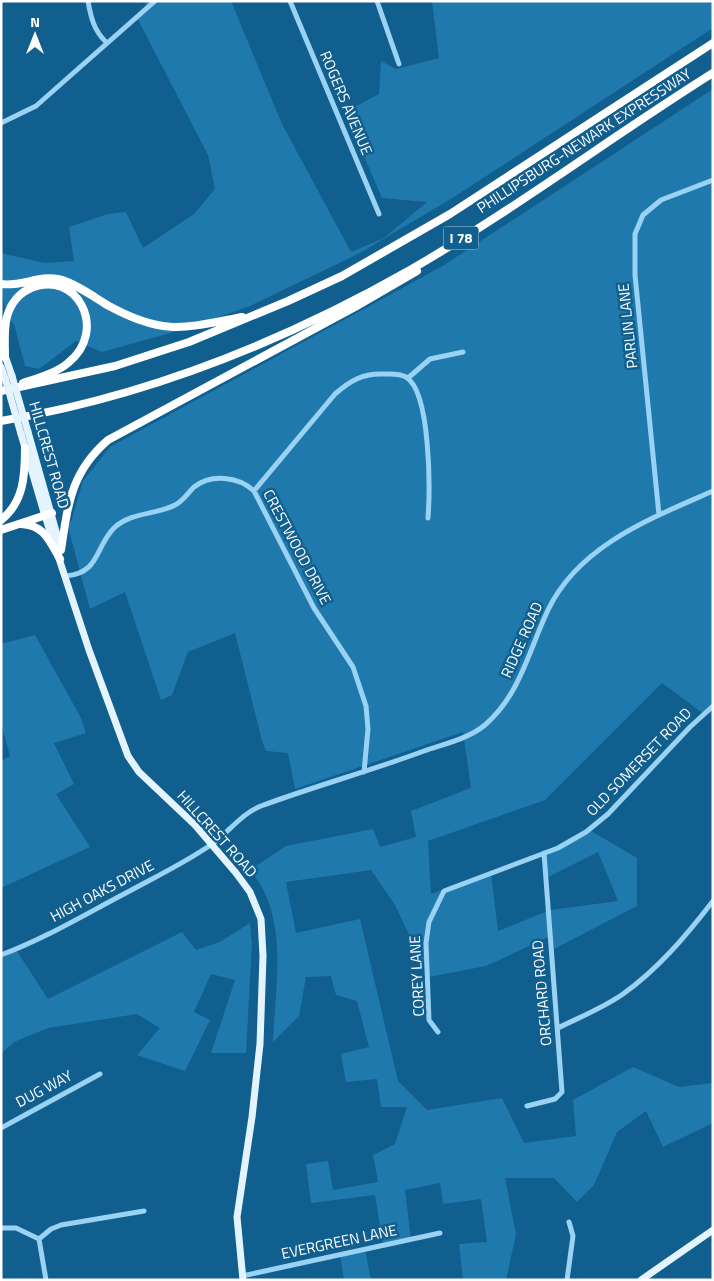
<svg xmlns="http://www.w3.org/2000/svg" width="714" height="1281" font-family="'Titillium Web',sans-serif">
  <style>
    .green { fill: #1f79ac }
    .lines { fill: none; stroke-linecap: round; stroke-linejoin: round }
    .minor { stroke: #99d2f2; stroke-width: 5 }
    .major { stroke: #e4f4ff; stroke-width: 7 }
    .highway { stroke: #fff; stroke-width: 8 }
    .major-bridge { stroke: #e4f4ff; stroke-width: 7 }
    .labels { text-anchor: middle; stroke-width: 5; stroke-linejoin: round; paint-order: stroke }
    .shield { fill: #105f8e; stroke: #b7cfdd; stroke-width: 1 }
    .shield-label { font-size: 14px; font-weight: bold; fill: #fff }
    .street-label { font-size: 15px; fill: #fff; stroke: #105f8e }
  </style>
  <rect width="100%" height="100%" fill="#105f8e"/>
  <!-- green -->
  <path class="green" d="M145,1H231L282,124L351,252L384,238L427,202L382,198L345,112L379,94L381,61L396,69L439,58L432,1H713V28L454,197L358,254L250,306L185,329L102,352L76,341L39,369L25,366L14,324C0,313 1,272 1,253L44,263L74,261L69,227L108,214L126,212L143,248L194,214L215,189L208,155L136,16L146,6Z
    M713,89V706L704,714L662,683L545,800L428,841L431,894L491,873L498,931L550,910L618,901L598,852L546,878V855L591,831L637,858V906L552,950L551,936L486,966L429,977L395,905L371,870L286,882L296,933L360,919L398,1081L427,1110L502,1098L524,1143L576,1136L573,1100L633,1067L679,1087L713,1083V1123L663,1147L646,1111L617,1132L594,1185L577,1202L554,1178H505L516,1234L506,1280H463L459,1244L487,1242L481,1199L443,1204L440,1183L405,1190L411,1240L383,1246L375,1195L311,1203L306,1164L328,1161L333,1190L378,1182L373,1155L395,1144L407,1107H381L377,1079L346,1082L341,1054L369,1047L357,1001L336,995L331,976L306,977L299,1016L273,1042C275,985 290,917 250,870L286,846L373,829L380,847L416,837L411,811L471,788L463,732L295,789L288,753L266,751L262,741L235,633L188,652L172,695L161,700L125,592L90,609L67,523L71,522L83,481L110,447L441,267Z
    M35,635L81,718L86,733L54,743L74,784L56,794L90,847L1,888V761L10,756L1,723V644Z
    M250,923L252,944L246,1053H211L235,980L211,974L194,1012L210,1020L185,1071L137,1055L160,1028L137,1014L48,1028L14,1042L1,1054V958L17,951L48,999L182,932L196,950L220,942Z
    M365,1249L371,1280H344L340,1254Z"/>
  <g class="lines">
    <!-- minor -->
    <path class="minor" d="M88,1C91,18 94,31 107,43
      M290,1L379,214
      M377,1L399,64
      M1,123L36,106L155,1
      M408,378L430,359L463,352
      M254,491L335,394C350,381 363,373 383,374C391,374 399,373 406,377C431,392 430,491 428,518
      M659,515L635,275V234L643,215L661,200L713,180
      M66,576C100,573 95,547 114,528C131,512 156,515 175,505C182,502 188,493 194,487C211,474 238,476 254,491L314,608L353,667L366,706L368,729L364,772
      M1,955C44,939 84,915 124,894C153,878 185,863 212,844C229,832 241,814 261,806C315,786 370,771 424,751C444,744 468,739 485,725C520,695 529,650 548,610C579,545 652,518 713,491
      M558,1028C580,1017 603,1008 623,994C658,969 686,936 713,901
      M438,1032L429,1020L426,943L429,922L444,891L558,848L586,832L608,814L690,727L713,706
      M527,1106L555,1099L562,1092L544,853
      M1,1128L100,1074
      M1,1228H16L39,1239L46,1280
      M39,1239L51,1229L61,1225L144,1211
      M242,1276L440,1233
      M567,1280L573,1236L569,1222"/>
    <!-- major -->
    <path class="major" d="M4,353L12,376
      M1,367L5,378
      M28,432L61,549
      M21,434L45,516L89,650L128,756L139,772L195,825L236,873L250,892L261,919L263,956L260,1044L252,1117L237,1217L243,1280
      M641,1280L713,1230"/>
    <!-- highway -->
    <path class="highway" d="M1,284C21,287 39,275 58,279C75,283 94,297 109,306C164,336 185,328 242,317
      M5,357C5,345 4,333 6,322C8,308 16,295 29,289C77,267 109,331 68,363C56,373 38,378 23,383
      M1,391L115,366L189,342L288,301L342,276L450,214L713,43
      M1,421C145,397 283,342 410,270C514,210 611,137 713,73
      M1,520C24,502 25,475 25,448
      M21,524C44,525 49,540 60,559
      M1,530L52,513
      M61,550C68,504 71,472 108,440L355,307L417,271"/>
    <!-- major-bridge -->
    <path class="major-bridge" d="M12,376L28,432
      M5,378L21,434"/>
  </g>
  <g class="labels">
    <!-- shield labels -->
    <rect class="shield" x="443.5" y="226.5" width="35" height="23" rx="4"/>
    <g class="shield-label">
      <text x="461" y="243">I 78</text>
    </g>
    <!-- street labels -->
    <g class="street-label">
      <text transform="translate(346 103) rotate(67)" y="5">ROGERS AVENUE</text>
      <text transform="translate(584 141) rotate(-33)" y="5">PHILLIPSBURG-NEWARK EXPRESSWAY</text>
      <text transform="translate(628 326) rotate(-96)" y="5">PARLIN LANE</text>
      <text transform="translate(49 455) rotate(74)" y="5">HILLCREST ROAD</text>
      <text transform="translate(297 547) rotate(62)" y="5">CRESTWOOD DRIVE</text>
      <text transform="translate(522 640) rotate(-66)" y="5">RIDGE ROAD</text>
      <text transform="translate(639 762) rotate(-46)" y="5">OLD SOMERSET ROAD</text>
      <text transform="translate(217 834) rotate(48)" y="5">HILLCREST ROAD</text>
      <text transform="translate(102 891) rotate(-28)" y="5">HIGH OAKS DRIVE</text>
      <text transform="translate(417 976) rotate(-93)" y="5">COREY LANE</text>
      <text transform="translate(542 993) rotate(-95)" y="5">ORCHARD ROAD</text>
      <text transform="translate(44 1089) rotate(-28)" y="5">DUG WAY</text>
      <text transform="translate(339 1242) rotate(-12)" y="5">EVERGREEN LANE</text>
    </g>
  </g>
  <!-- border -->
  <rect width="714" height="1281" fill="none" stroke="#ffffff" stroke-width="5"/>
  <!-- north arrow -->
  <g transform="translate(35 35)" stroke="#105f8e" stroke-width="4" paint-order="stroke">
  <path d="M0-4L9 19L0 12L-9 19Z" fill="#ffffff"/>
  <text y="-8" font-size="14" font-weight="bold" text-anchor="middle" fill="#ffffff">N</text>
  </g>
</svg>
